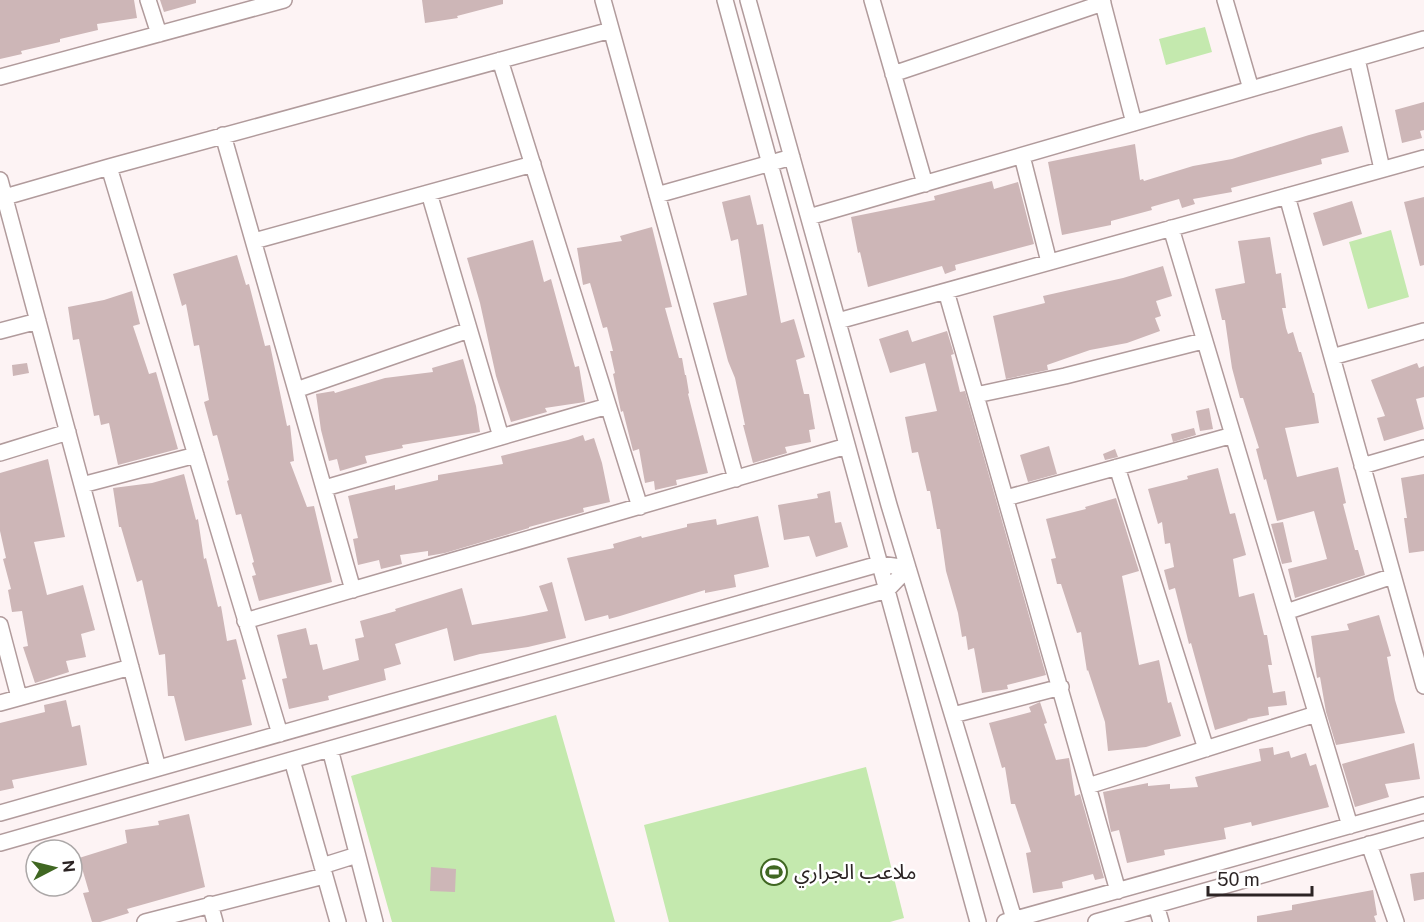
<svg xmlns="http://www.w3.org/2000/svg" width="1424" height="922" font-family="'Public Sans','Noto Sans Arabic',sans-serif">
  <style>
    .green { fill: #c4e9ae }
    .building { fill: #cdb6b7 }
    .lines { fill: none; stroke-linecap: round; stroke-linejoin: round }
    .minor-casing { stroke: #b19b9c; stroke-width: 18 }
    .minor { stroke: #fff; stroke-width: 15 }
    .labels { text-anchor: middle; stroke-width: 5; stroke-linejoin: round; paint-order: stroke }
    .poi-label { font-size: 21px; fill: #2c2424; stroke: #fff; text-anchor: start }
  </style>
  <rect width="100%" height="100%" fill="#fdf3f4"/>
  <!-- green -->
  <path class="green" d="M1205,27L1212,52L1166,65L1159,39Z
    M1391,230L1409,297L1368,309L1349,242Z
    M556,715L615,922H392L351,776Z
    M866,767L904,918L890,922H669L644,825Z"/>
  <!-- building -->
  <path class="building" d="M0,0H134L137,18L97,24L98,30L60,39V42L21,51L22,54L0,59Z
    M160,0H196V3L164,12Z
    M422,0H503V4L457,16L458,18L425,23Z
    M1424,102V130L1420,131L1422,138L1402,143L1395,110Z
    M1342,126L1349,152L1321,159L1322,164L1231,188L1232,192L1193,199L1195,204L1182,208L1179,199L1151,207L1152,210L1111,221V225L1062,235L1048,162L1135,144L1140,180L1143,179L1144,181L1193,166L1232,159L1309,135Z
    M992,181L994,189L1018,182L1034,244L955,265L956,270L945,274L942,266L868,287L860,252L858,253L851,217L935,200L934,196Z
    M750,195L757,225L763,224L781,323L794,319L805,357L796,360L804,394H809L815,429L809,430L811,442L785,447L787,453L753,463L743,425H745L735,378L728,361L713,303L747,295L738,239L731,241L722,202Z
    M1424,197V265L1420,266L1404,202Z
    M1352,201L1362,234L1323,246L1313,213Z
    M652,227L672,307L665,308L679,358H682L685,375H686L689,393L688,394L708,473L676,480L677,485L655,490L654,481L645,483L639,449L633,451L623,411L621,412L613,374L615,373L610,351H613L607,327L603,328L590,283L583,285L577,248L622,241L620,236Z
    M1270,237L1276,274L1281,273L1286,308H1282L1286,328L1288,334L1293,332L1299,352H1301L1313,393H1314L1319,423L1285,428L1297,477L1338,467L1346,503L1343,504L1355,550H1358L1365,575L1295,598L1288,569L1327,559L1314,511L1277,521L1266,479L1264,480L1256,449L1259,448L1243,398H1240L1232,368L1225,320H1222L1215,289L1245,283L1238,241Z
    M533,240L544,282L551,279L575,367L579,366L585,402L545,408L547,412L511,422L496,376L480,303L467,258Z
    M237,255L246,285L249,284L265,346L270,345L287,426L290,425L294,461L290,462L307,507L314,506L332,582L259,601L252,576L256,575L252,563L254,562L241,514L236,515L227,481L229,480L217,435L213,436L204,402L209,400L199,345L194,346L186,304L182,306L173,274Z
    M1163,266L1172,296L1156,301L1161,316L1155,318L1160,331L1127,343L1090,350L1047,365L1048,370L1006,379L993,316L1045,303L1043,296L1123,278Z
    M132,291L140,324L133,326L149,374L156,372L178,449L118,465L109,423L101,425L99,415L94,416L79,339L73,340L68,307L104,300Z
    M908,330L912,342L947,331L954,354L951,355L960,392L965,391L1046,675L1007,685L1008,689L982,693L974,648L968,650L966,636L962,637L958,613L946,571L940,529H937L930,491H927L918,452L912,453L905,417L937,411L925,363L890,373L879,339Z
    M463,359L476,406L480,432L402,445L403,448L365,456L367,463L340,471L337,459L329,461L321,430L316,394L334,391L335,393L385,378L433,372L432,368Z
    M27,363L29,373L13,376L12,365Z
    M1417,363L1419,368L1424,366V397L1416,399L1424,429L1384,441L1377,418L1385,416L1371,380Z
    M1209,408L1213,429L1200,431L1196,411Z
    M1194,428L1196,435L1173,442L1171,434Z
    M583,435L585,441L594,438L602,463L610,502L583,508L584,512L529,527V528L445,553L428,556V551L400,555L402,564L381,569L379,560L358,565L353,539L358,538L348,496L395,485V490L438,480V475L503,464L501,456L568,440Z
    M1049,446L1057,474L1028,482L1020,455Z
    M1115,449L1118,457L1105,460L1103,454Z
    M48,459L65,537L34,542L47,595L83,585L95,630L81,634L86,657L66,661L69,672L35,683L23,647L28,646L22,611L12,612L8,590L11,589L3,559L6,558L0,531V473Z
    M1218,468L1230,514L1235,513L1246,555L1233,559L1239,597L1254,593L1264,635H1267L1272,665H1268L1273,693L1285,691L1287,705L1268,707L1269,715L1247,719L1248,720L1215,730L1191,643L1189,644L1175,588L1169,590L1164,570L1174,567L1170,543L1165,544L1162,522L1158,524L1148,489L1188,479L1187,476Z
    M184,474L196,520L198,519L204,559L206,558L218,607L221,606L227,641L236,639L246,679L242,680L252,725L185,741L174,696H168L165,654L159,655L142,580L137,582L121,527H119L113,488L152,483Z
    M1424,474V551L1409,553L1404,518H1407L1401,478Z
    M830,491L835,523L841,522L848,547L816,557L809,536L784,540L778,505L818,498L817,494Z
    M1116,498L1139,571L1122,576L1139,665L1159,660L1168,703L1171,702L1181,736L1146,747L1108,751L1105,722L1088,670L1087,671L1081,632L1077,633L1061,584H1057L1051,559L1056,558L1046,519L1086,509L1085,507Z
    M758,516L769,567L734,575L736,587L705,593V590L620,616L609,619L608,615L585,621L567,558L614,548L613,544L641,536L642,538L687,527V524L716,519L717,525Z
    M1283,522L1292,562L1282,564L1271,524Z
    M552,582L566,638L528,647L480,654L454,661L447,628L395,644L401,664L384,669L386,680L328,696L329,700L289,709L282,679L287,678L277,635L306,628L310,645L317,644L323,670L359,660L355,639L364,637L360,621L396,611L395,609L462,588L472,625L524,616L548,611L539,586Z
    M1379,615L1391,656L1387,657L1395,700L1405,733L1336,745L1326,712L1320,677L1317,678L1311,636L1349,630L1347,624Z
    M66,700L72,727L80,725L87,765L12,780L14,788L0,791V723L45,712L44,705Z
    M1040,702L1047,723L1044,724L1056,760L1069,758L1075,796L1080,794L1104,878L1095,880L1093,874L1062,882L1063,888L1033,893L1026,853L1031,852L1015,804H1011L1005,767L1002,768L989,723L1031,712L1029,707Z
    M1414,743L1420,779L1385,784L1389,797L1355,807L1342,764Z
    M1273,747L1274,755L1289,751L1291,758L1306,753L1310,766L1316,764L1329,807L1252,826L1251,822L1224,828L1226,839L1164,850L1165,855L1127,863L1119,830L1111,832L1103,792L1148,783V786L1170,784V789L1198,787L1195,777L1261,761L1259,749Z
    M189,814L205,887L127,909L129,913L100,922H92L83,893L89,892L79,858L127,843L125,830L159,825L158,821Z
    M431,867L456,869L455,892L430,891Z
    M1424,872V899L1414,901L1410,874Z
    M1373,890L1377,915L1374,916L1376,922H1257V916L1292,910V905Z"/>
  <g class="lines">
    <defs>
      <path id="minor" d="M148,0L159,34
        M603,0L736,479
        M725,0L978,922
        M748,0L889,505L1015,922
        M872,0L925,184
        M1102,0L1134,123
        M1225,0L1251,89
        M1357,59L1382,169
        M500,60L640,507
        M893,74L1103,3
        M0,77L284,0
        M223,135L353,590
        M1022,156L1049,262
        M109,167L280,734
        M0,180L158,768
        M429,193L501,437
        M657,195L792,157
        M1287,196L1424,686
        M5,197L109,167L611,30
        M809,217L1424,39
        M1171,228L1350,826
        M254,241L533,164
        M946,291L1118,891
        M838,321L1424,158
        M0,331L38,321
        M1332,357L1424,331
        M296,390L469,330
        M976,395L1065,376L1203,341
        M0,453L68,432
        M1362,466L1424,448
        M1117,467L1206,749
        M82,485L196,455
        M325,488L608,406
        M1006,498L1233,435
        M1286,612L1393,576
        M245,621L847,446
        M0,625L19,697
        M0,703L131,667
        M953,715L1061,687
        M330,749L375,922
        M292,760L338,922
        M1088,786L1316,714
        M0,813L879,564L908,568
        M0,843L887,590L908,568
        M1369,844L1396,922
        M322,866L357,855
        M210,904L215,922
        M1156,905L1161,922
        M145,922L324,876
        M1005,922L1424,805
        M1096,922L1424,829"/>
    </defs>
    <!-- minor casing -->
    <use href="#minor" class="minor-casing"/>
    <!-- minor -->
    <use href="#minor" class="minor"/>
  </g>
  <!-- icons -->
  <defs>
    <symbol id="stadium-ring" viewBox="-11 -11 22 22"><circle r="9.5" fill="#fff" stroke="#406722" stroke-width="1.5"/><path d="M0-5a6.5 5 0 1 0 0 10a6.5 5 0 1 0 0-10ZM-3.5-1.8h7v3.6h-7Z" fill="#406722"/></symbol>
  </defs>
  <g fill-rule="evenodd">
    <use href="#stadium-ring" x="759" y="857" width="30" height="30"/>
  </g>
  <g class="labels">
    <!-- poi labels -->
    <g class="poi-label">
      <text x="794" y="879">ملاعب الجراري</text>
    </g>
  </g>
  <!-- north arrow -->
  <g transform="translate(54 868) rotate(83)"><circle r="28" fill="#ffffff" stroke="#aba7a7" stroke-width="1.5"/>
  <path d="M0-4.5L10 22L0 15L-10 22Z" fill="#406722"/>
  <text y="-9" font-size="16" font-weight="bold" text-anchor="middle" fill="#2c2424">N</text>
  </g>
  <!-- scale -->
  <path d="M1208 886v9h104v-9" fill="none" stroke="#2c2424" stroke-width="3"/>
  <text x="1217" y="886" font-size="18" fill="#2c2424" stroke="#ffffff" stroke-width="4.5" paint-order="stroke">50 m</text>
</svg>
